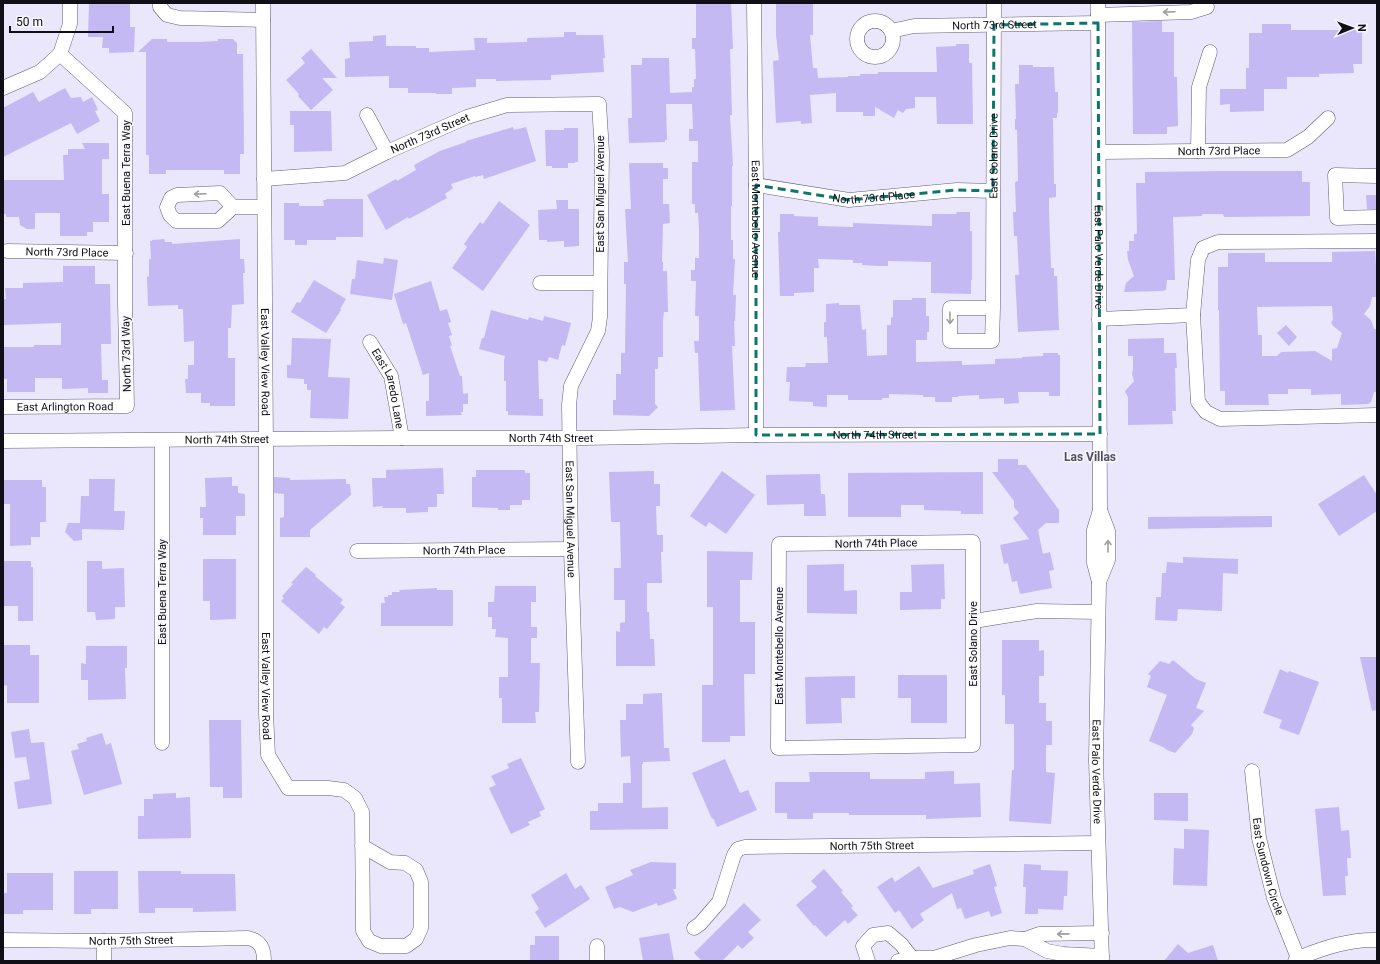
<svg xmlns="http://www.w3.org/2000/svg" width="1380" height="964" font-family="Roboto,sans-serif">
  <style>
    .building { fill: #c5b9f4; fill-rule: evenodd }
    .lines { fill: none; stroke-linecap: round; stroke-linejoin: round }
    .minor-casing { stroke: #615d73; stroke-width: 15 }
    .minor { stroke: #fff; stroke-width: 14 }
    .oneway { stroke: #9f9fa2 }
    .marked { fill: none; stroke: #0f766e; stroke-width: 3; stroke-dasharray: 8 5; stroke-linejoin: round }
    .labels { text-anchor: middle; stroke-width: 3; stroke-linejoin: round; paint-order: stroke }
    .street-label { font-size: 11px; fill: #100e17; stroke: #f7f6fb }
    .neighbourhood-label { font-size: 12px; font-weight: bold; fill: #524e63; stroke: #f7f6fb }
  </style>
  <rect width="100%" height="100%" fill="#eae6fb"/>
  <!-- building -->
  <path class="building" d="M89,3H130V27H135L134,52L109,53V48H102L103,37H88Z
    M696,3H731L733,49H730L732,115H730L733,166H732V206H731V240H733V259H735L733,295H736L735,321H734L735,346H732L735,410L700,411L698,353H695L694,341H699V316H695L696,281H691V270H695V258H699V229L698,213H695V204H692V162H698V141H689V129H693L692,104H666L667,140H665V142L629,143L628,118H632L631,65H642V58H669L670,93L692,92V87H694V79H696L695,49H692V38H696Z
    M776,3H813V35H810L813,68H817L818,78L848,77V76H860V74H878V72H937L936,47L956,46V44H969V63H972L973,124H937L936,97H915V108L906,109L903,113L898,110L894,118L875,107V116H863V112H836V93L810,95L812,123L801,124V121L776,123L773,61L779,60L776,35Z
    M1162,21V32H1174V77H1177L1178,126L1167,127V134H1133L1132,22Z
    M1262,24H1291V30H1362V64H1353L1354,73L1319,74V77H1287V89H1264V111L1230,112V104L1220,105V89H1246V68H1249V33H1262Z
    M564,32H576V35H603L605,58H603L604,72L551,75V80L496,81V79H476V87L452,88V94H436V93H408V88H389V76L345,77V59L350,58L349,42L373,41V36L386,35V46H416V48H429V52L475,50L474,38H487V43L527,42V38L564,37Z
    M152,39H167V42H199L218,41V39H233L237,43V54H243L244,154H240V174H224V170H166V174H149V155H146V52H138Z
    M311,49L337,78H322L333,90L311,110L298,96L299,94L286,80L305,63L301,58Z
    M1019,65H1033V67H1054L1055,92H1058V113H1057V118H1053L1054,184H1056V197L1049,198V211L1051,268H1054V276H1057L1059,330L1018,332L1015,275H1019L1017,236H1014L1013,212H1016L1015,182L1018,181L1017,130H1015V119H1016L1015,84H1019Z
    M65,88L71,98L81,97L83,102L92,97L98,110L95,111L100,121L77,134L71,123L3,157V108L33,92L39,102Z
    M290,111H331L332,151L294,152V125H290Z
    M513,127L514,130L526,127L536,161L484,179L483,175L475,177V176L451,184L453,188L445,194L447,198L409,219L408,217L386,230L367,195L396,179L397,181L416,170L414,165L440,151L466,142V141Z
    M564,128H578V162H575V163H568V168H552V166H546L545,130H564Z
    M82,143H109V159H102V194H109V222H93V232H87V236H60V213H35V229H27L20,225L19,217H6V214H3V180H64L63,155H68V149H85Z
    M629,163H663V168H668V179H663V204H669L670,223L663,224L662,262H663V271H667L668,312H664L663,320V357H658V369H655V404L658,407L649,416L613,415V400H616V374H621V353H625L626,284H624V262H628L625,209H631Z
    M1230,171H1302V182H1310V216L1224,217L1223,214H1202V216L1173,217L1175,280H1167L1166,290L1162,291L1124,292L1126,283L1134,276L1128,260L1127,251H1129V241H1134V234H1137L1136,183H1145V172Z
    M1366,195H1377V209H1367Z
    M326,199H363V237H336V240H307V245H295V240H284V203H299V206H324L323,200H326Z
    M556,200H568V209H579V246L564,247V241L547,242V240H539L538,210L557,209Z
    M499,201L530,225L483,291L452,268L467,247L464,244L480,222L483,224Z
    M957,212H970V231H972V280H971V294L931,293V262L888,261V266H877L862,265V263H853V260L818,259L819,268H814V292L794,293V296H780L778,232H780V214H794V216L818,217V226L853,227V223L932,226V214H956Z
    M164,239L165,242H172V244L240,239V259H244L245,273H243L244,304L232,305L231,328H228V358H235V406H210V403H201V393H186L185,379H188V365H194V341L184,342L183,309H178V305L148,306L147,277L149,276V259H151L150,241H152V240Z
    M1375,251L1376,265H1377V297H1372L1370,306L1364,314L1371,320L1374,329H1377V392H1374L1371,402L1368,404L1341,405V394L1311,395V389H1288V394H1268L1269,405H1225V391H1220L1219,310H1218V267H1228V253H1265V262H1332V252ZM1332,306L1333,320L1331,322L1333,326L1342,333L1337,348L1332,349V361L1315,351L1281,352L1277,356H1262V335H1258L1257,307Z
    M384,258L398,260L392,300L350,294L352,279H355L357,260L383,264Z
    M63,266H95V284H110L111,344H101L102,380H108V393H88V388L62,389V378H35V392H7V379H3V347H34V345H61V323L3,325V299H6L5,288H23V283L63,282Z
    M314,280L346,299L340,309L341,310L326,333L291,312L297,302L300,303Z
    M431,281L440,311L447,309L451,322L448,323L452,335L449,336L452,346H450L460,376H462L463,394L468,393V404H463V412H461L462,415L426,416V401H429V373L423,375L406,323L403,324L394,294Z
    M912,298H926V316H929V332H927V340H916V362L962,361V365L995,364V359L1022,358V357L1043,356V353H1058V355H1060V396H1049V392H1018L1019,403L1004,404V398L979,399V395L958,396V397H952V402H935V397H923V395L889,394V398H882V400H848V395H827V407L813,406V402L789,401L790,382H786L787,367H805L806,363H828L827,337H824V322H826V304L839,303V305H860L862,330L866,329L867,356L887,355V325H891V318L893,317V300H912Z
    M491,310L528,320L529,317L543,321L544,316L571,323L565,346L562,345L558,360L549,357L547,362L538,360L539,399H543V416L508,415V411H506V381H504V361L505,356L479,349L482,338H484Z
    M1286,325L1297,337L1289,346L1277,333Z
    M292,338L331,339L328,377L350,378L348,419L310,418L311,390H307V384H304V379L287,378V365H291Z
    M1164,338V353H1176L1177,368H1175L1176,411H1172L1173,424L1128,425V397L1125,392L1126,390L1134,381L1132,374L1133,369V356H1128V339Z
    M998,459H1018V465H1026L1059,510V523H1046L1038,530L1043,554L1050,552L1054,570L1049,571L1052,588L1020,594L1017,581L1012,582L1008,563L1004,564L1000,545L1029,539L1013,518L1019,513L1014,507V501L992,472H998Z
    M443,468L444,494H437V507H428V512L406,513V508H382L383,506L373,507L372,478H386V470Z
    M476,470H525V473H530V500H522V505H510V510H498V508L472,507V477H476Z
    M654,471V484H660V506H656L657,535H663V552H661L662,583H647V612H649L650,639H654L655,666H616V631L620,632V623L625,622V600H614V568H621L620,522H611L609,472Z
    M722,471L755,495L726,534L709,522L706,527L690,516Z
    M983,472V514H961V511L924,510V505H901V517H848V473Z
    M820,474L821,494H825L826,516H804V504L767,505L766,475Z
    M1364,475L1377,495V511L1339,536L1318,504Z
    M232,477V486H238V493L245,494V516H236V535H203V518H200V507H206L205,478Z
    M274,477L290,478V480L346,479V484H350L351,495L310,530V537H280V518L284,517V494L274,493Z
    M89,479H115L114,511H125L124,530L82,529V540L74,541L65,532L68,523H80L81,496H89Z
    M3,480H42V487H46V522H40V537H31V545L10,546V504H3Z
    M1272,516V527L1148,529V517Z
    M707,551L753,552L752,580H740V622H755V674H744L745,736H730V742H702V685H713V607H707Z
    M1183,557L1238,559V574L1223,573L1222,611L1178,609L1177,621L1155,620L1156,597H1161L1162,573H1166L1167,562L1183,563Z
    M203,559H236V619L210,620V601H203Z
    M4,561H31V567H33V621H18V606H3Z
    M87,561H102V569L124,568L125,607H115V619L96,620L95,612H87Z
    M844,564V591L857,590V614L807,613V565Z
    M944,564L945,599H941V609L900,610V592H912L911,565Z
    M306,567L316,575L315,576L343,600L340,603L345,607L327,629L324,627L319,634L281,601L284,598L282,596L293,584L291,583Z
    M495,586H536V602H531V627H537V638H531V663H540L539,712H535L536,723H502V698H499V677H508V638L495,637L496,629H492V617H488V602H494Z
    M437,588V590H453V626H381V603H385L384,597H388V595H392V592H400L399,590Z
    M1002,640H1039V651L1044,650V676H1039V703H1046V721H1052V745H1046V772L1055,773L1051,824L1009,821L1012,770H1014V724H1005V695H1002Z
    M3,645H30V655H39V703H7V685L3,686Z
    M86,646H127V668H125L126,699L88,700V680H81V663L86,664Z
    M1360,657H1377V710L1372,711Z
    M1173,660L1196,679L1206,683L1196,708L1204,711L1191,725L1194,728L1192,734L1175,753L1167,750L1163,747L1149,741L1167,695L1147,687L1151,676L1148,674L1160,661L1169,664Z
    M1280,669L1288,673L1289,671L1319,682L1299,735L1279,728L1282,720L1263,713Z
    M898,675H947V723H911V698H898Z
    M855,676V698H841L842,723L806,724L805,677Z
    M662,693L664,748H669L670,761L643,762V764H642V808L668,807V829L590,830V811H598V803H623V783H631L630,756L621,757L620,720H626V704H643V694Z
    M209,720H241L242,798H223V787H210Z
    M29,729L31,743L44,742L52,804L18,809L14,782L30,779L26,757L15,758L11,732Z
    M102,733L106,745L111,743L122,784L84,795L71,751L79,749L77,744L87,741L86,738Z
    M521,758L545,809L539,812L541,816L528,822L530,825L511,834L489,788L496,785L491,776L509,768L507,764Z
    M725,759L740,793L748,790L757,810L717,827L713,818L712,819L692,773Z
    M954,771V784L980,783L981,817L926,819V815H849V813H813V819H787V813H775V782H810L809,772H870V779H925V772Z
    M176,793V798L190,797L191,838L138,839V816H144V799H153V794Z
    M1154,793H1188V821L1154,820Z
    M1339,807L1341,831L1349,830L1351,858H1347L1348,876H1345L1346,895L1323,896L1315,809Z
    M1184,829L1209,830L1207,886L1173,885L1174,848L1184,849Z
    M651,862L676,863V889H673L677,899L658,906L657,903L633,912L620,907L614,909L605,887L633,875L630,870Z
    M990,864L997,886L994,887L1002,913L991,917L989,911L965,919L961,908L957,909L952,893L920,914L924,920L912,929L899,910L895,913L877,887L892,877L895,882L919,866L933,888L974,874L973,870Z
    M1024,864L1041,865V870L1068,871L1067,896H1064L1063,910L1038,909V914H1025L1026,887H1023Z
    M824,869L843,891L841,892L853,906L851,908L858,915L848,924L845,920L826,937L815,925L814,926L796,905L817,887L811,881Z
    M74,871H118V909H91V914H74Z
    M138,871H181V874H235L236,911L193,912V908H155V913H139Z
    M7,873H53V910H23V914H3V893H7Z
    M566,873L575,889L581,885L590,899L545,928L535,912L539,909L531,895Z
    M744,903L761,920L748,932L754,938L742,949L738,945L722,961H702L694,953Z
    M669,933L674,961H643L639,938Z
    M535,936H559V961H530V945H535Z
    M1178,944L1188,953L1213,945L1218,961H1164Z"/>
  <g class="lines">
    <defs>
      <g id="minor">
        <path d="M160,3V7L167,15L180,18L263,20"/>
        <path id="s1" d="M263,3L266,450V713L268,755L288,788H328L344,790L355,798L362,812L363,931L369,941L381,946H406L416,939L421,928V882L416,870L405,863L390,862L362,846"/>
        <path id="s2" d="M754,3L756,185V435"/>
        <path id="s3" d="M1098,3L1100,510L1094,530V563L1099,582"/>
        <path d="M1098,15L1191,12L1207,7"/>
        <circle cx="875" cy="39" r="18"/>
        <path id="s4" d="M891,31L914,26L1098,23"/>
        <path d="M60,54L70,24V3"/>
        <path d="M3,88L40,72L60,54"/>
        <path d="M367,115L387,152"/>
        <path d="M1198,151L1199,87L1210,52"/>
        <path id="s5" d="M1099,152L1287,150L1308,137L1328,118"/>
        <path d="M1377,176L1335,175L1337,218L1377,217"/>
        <path id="s6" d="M264,179L345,173L387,152L467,117L507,105L599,104L602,152L600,317L598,331L571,386L569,405L571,549L578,762"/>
        <path id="s7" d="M756,185L849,200L957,190L993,191"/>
        <path d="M233,207L220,193L177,195L171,198L167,207L170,215L176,221H218L233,207H264"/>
        <path d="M1377,241L1218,242L1203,248L1198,260L1193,315L1198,402L1206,412L1220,419L1377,415"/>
        <path id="s8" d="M7,251L126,253"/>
        <path d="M540,283H600"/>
        <path id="s9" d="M993,308H950V341H992L993,308L994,3"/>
        <path d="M1099,319L1193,315"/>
        <path id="s10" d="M370,342L391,376L402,438"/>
        <path id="s11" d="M3,407L127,406L125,302V113L60,54"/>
        <path id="s12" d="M3,441L402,438H584L756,435L1100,434"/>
        <path d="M162,441V743"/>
        <path id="s13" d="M1100,510L1108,531V560L1099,582L1096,760L1102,961"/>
        <path d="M973,542V745L778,748L779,544Z"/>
        <path id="s14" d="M357,551L571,549"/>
        <path d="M974,621L1037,611L1098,612"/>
        <path id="s15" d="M1252,771L1259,838L1274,898L1298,958"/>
        <path id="s16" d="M694,928L700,924L719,902L734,855L738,849L745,847L1098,843"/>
        <path id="s17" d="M3,940L104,941L248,938C261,941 264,949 264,961"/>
        <path d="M104,941V961"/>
        <path d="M1102,956L1063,954L1047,951L1025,939L1039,934L1102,933"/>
        <path d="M597,961V946"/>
        <path d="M868,961L863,946L873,935L888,933L901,944L912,958"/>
        <path d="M898,961L912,958H934L976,945L1010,938L1025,939"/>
        <path d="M1295,961L1298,958C1324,948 1349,939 1377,940"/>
      </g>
    </defs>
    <!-- minor casing -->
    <use href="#minor" class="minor-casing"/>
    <!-- minor -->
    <use href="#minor" class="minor"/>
  </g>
  <!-- one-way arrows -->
  <defs><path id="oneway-shaft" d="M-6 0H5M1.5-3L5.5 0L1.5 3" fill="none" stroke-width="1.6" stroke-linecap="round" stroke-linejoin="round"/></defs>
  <g class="oneway">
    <use href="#oneway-shaft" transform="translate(1169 12) rotate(178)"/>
    <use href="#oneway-shaft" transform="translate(200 194) rotate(178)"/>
    <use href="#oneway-shaft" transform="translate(950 318) rotate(89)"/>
    <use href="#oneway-shaft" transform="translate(1108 546) rotate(-90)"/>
    <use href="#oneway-shaft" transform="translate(1063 934) rotate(179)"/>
  </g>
  <!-- marked area -->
  <path class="marked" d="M1098,23L1100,434L756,435V185L849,200L957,190L993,191L994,25Z"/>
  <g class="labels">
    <!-- street labels -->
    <g class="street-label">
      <text dy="4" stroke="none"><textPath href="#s4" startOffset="104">North 73rd Street</textPath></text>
      <text dy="4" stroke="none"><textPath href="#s6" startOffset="175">North 73rd Street</textPath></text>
      <text dy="4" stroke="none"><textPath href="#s5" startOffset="120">North 73rd Place</textPath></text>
      <text dy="4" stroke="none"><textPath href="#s9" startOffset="303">East Solano Drive</textPath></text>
      <text transform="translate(126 173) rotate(-90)" y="4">East Buena Terra Way</text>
      <text transform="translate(600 194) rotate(-90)" y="4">East San Miguel Avenue</text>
      <text dy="4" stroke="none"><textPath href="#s7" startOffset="119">North 73rd Place</textPath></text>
      <text dy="4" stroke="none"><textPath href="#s2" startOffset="216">East Montebello Avenue</textPath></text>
      <text dy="4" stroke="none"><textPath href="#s8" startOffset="60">North 73rd Place</textPath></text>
      <text dy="4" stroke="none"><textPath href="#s3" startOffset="254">East Palo Verde Drive</textPath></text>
      <text transform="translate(126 354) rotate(-91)" y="4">North 73rd Way</text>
      <text dy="4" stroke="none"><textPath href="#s1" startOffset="359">East Valley View Road</textPath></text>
      <text dy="4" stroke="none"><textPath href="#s10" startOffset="51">East Laredo Lane</textPath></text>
      <text dy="4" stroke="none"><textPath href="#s11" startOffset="62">East Arlington Road</textPath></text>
      <text dy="4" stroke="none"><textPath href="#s12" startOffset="872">North 74th Street</textPath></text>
      <text dy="4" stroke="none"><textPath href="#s12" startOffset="548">North 74th Street</textPath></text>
      <text dy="4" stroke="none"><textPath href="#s12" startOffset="224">North 74th Street</textPath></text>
      <text dy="4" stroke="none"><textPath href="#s6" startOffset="771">East San Miguel Avenue</textPath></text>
      <text transform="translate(876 543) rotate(-1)" y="4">North 74th Place</text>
      <text dy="4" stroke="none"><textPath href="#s14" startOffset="107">North 74th Place</textPath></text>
      <text transform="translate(162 592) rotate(-90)" y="4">East Buena Terra Way</text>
      <text transform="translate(973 644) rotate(-90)" y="4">East Solano Drive</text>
      <text transform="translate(779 646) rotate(-90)" y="4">East Montebello Avenue</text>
      <text dy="4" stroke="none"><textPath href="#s1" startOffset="683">East Valley View Road</textPath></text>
      <text dy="4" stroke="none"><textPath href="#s13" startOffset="265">East Palo Verde Drive</textPath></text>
      <text dy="4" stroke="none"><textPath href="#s16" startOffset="227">North 75th Street</textPath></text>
      <text dy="4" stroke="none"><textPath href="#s15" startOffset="97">East Sundown Circle</textPath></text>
      <text dy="4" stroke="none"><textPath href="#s17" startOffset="128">North 75th Street</textPath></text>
    </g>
    <!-- neighbourhood labels -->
    <g class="neighbourhood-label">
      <text x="1090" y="461">Las Villas</text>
    </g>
  </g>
  <!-- border -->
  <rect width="1380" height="964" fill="none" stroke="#100e17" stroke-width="8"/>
  <!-- north arrow -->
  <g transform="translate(1352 28) rotate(89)" stroke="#f7f6fb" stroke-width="3" paint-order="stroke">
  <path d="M0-3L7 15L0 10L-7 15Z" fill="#100e17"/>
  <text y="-6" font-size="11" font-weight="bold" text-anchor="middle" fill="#100e17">N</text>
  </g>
  <!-- scale -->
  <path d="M10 26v6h103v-6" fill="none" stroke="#100e17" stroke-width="2"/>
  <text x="16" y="26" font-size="12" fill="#100e17" stroke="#f7f6fb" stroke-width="3" paint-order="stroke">50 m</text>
</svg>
